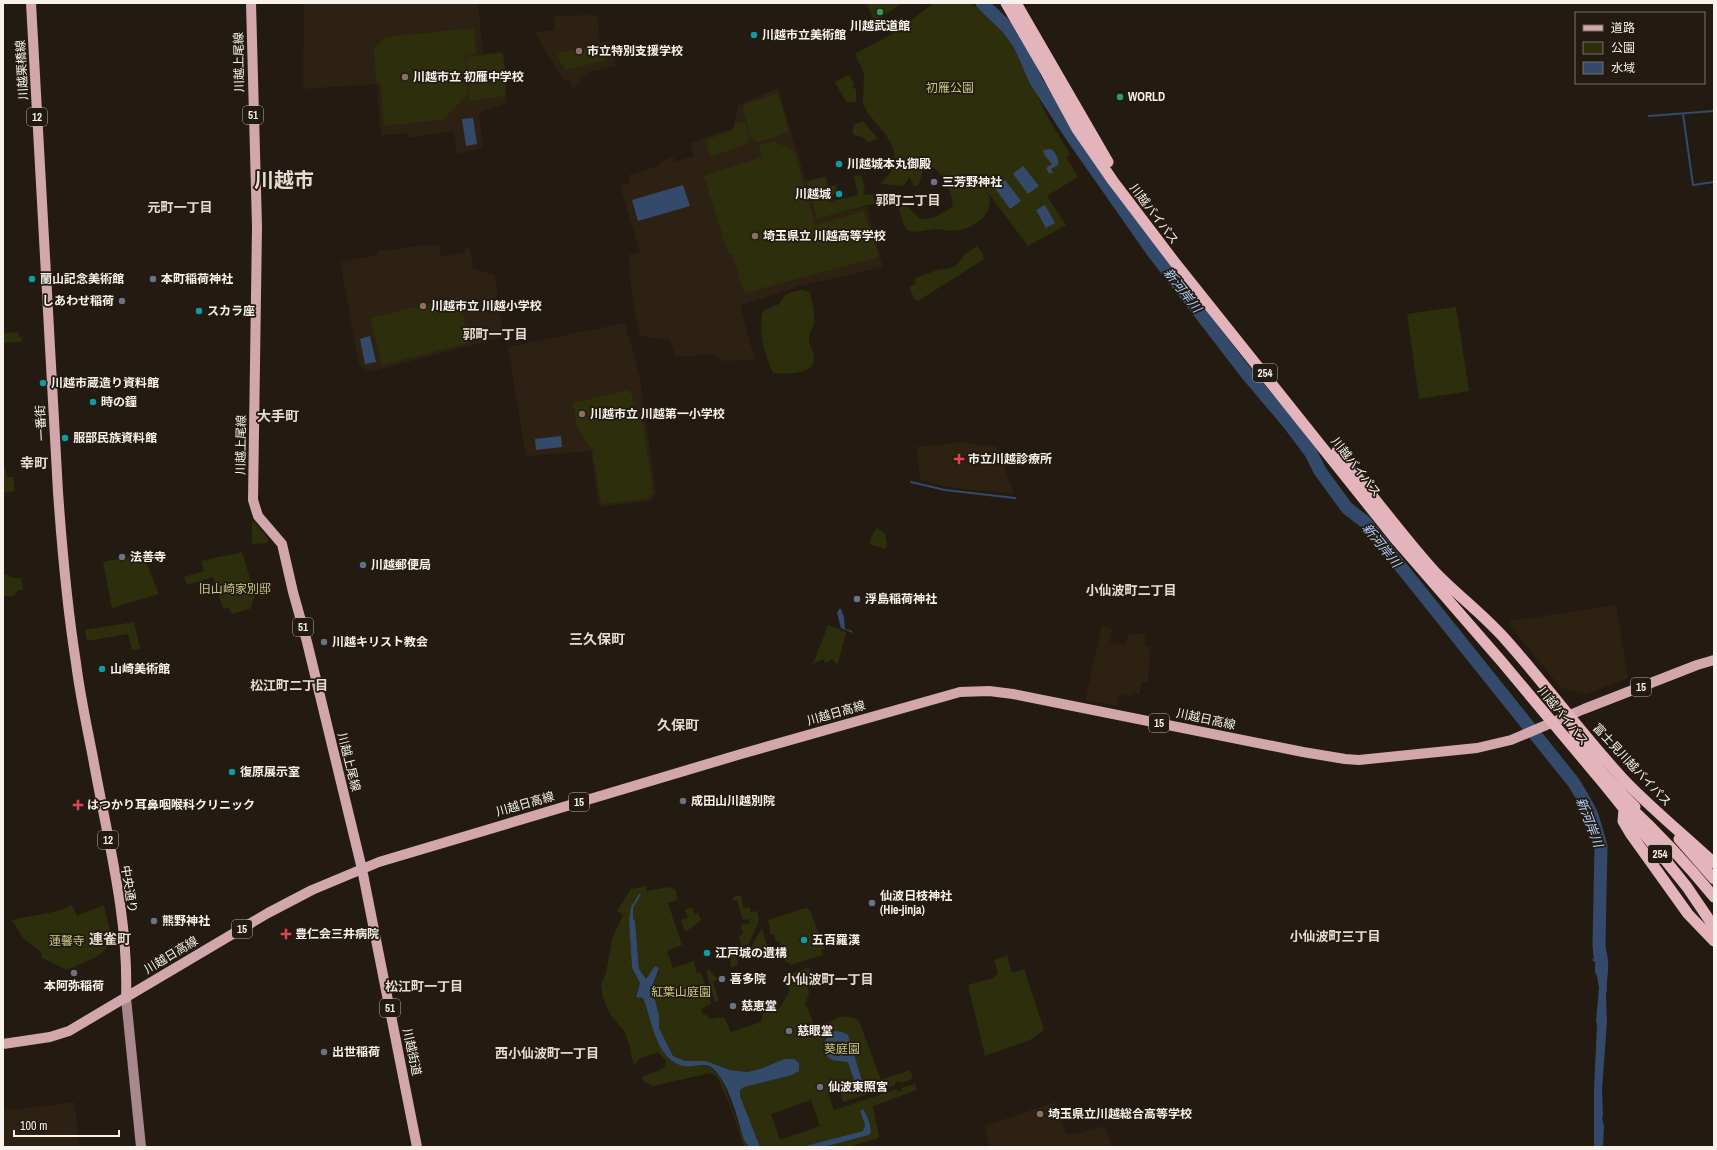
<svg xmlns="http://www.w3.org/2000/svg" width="1717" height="1150" font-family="'Archivo Narrow','Noto Sans JP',sans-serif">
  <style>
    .built { fill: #2d2112 }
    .education { fill: #2d2113 }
    .green { fill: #2d2e0c; fill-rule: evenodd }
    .water { fill: #344a6a; fill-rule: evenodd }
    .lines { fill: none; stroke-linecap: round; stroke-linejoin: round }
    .stream { stroke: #344a6a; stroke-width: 2 }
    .river { stroke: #344a6a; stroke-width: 13 }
    .secondary { stroke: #a9888d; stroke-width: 10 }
    .primary { stroke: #d1a6ad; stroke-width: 10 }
    .trunk { stroke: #e4b4bc; stroke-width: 11 }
    .leisure-dot { fill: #2e9e5b; stroke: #231b11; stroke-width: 1.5 }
    .culture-dot { fill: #0f9aa8; stroke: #231b11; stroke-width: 1.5 }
    .education-dot { fill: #8d6e63; stroke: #231b11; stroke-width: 1.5 }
    .worship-dot { fill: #6b7280; stroke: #231b11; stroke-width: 1.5 }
    .health-dot { fill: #e0444e; stroke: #231b11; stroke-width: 1.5 }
    .service-dot { fill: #5c6f8a; stroke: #231b11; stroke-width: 1.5 }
    .labels { text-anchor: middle; stroke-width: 3.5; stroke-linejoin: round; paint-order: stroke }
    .shield { fill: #231b11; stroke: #b7b2aa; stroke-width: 1 }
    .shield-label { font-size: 11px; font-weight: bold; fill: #f7f2eb }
    .poi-label { font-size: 12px; font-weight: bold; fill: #f7f2eb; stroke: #231b11; text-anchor: start }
    .street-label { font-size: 12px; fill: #f7f2eb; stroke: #231b11 }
    .park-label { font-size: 12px; fill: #c4c781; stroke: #231b11 }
    .neighbourhood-label { font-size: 13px; font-weight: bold; fill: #e5dbce; stroke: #231b11 }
    .water-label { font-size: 13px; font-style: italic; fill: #afcffd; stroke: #231b11 }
    .quarter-label { font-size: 14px; font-weight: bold; fill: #e5dbce; stroke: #231b11 }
    .town-label { font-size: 20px; font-weight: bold; fill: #e5dbce; stroke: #231b11 }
  </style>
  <rect width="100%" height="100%" fill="#231b11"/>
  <!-- built -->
  <path class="built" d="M967,442L970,444L997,447L1014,494L946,487L920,479L916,447Z
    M1616,605L1628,678L1586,694L1561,688L1511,627L1510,621Z
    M1102,626L1113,629L1110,642L1125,645L1129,634H1146L1145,646L1150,647L1148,682H1141L1140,695L1133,693L1132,697L1119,694L1117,706L1085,700Z"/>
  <!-- education -->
  <path class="education" d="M304,3H478L483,54L503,51L506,70V104L479,112L483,148L457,154L454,131L409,138L408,133L381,136L377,84L303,89Z
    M597,15L600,42L610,41L616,66L589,72L572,89L569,80H563L534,32L554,30V16Z
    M778,88L817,219L867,206L883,267L800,286L740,306L755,360L722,361L715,355L675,356L670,340L640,336L633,304L628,255L640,253L620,185L629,183V175L659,166V163L673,157L675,162L694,156L691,143L733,128L738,105Z
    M428,245V247L439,245L441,257L465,253V248H470L473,269L492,274L495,276L498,294L496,296L504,337L369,372L359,365L340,262L378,255V251Z
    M625,323L640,377L656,493L651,501L599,507L591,451L526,456L508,347Z
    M74,1102L80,1147H3V1111Z
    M1056,1102L1066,1134L1079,1133L1105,1126L1112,1147H990L984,1126Z"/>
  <!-- green -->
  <path class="green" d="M866,3H902L875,22Z
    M934,3H970L988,16L1010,36L1020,53L1023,64L1046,114L1070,154L1066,157L1078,177L1047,196L1066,225L1028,246L985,189C986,192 990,195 990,199C991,219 968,231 951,231C946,231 941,229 936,229C927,230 917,233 908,231L903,223L899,209L901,207C914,205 913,221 928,219C936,218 945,211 952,207C955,197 943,174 934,168C931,166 927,167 924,168L919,184L915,186L913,185L910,177L903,186L881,184C883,180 888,177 891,172C904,146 879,130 866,110L863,103L864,73L855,54L892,34Z
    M474,28L476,54L465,56L468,94L444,119L384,126L380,83L376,82L374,48L386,37Z
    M603,44L606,60L565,70L559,59L558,53Z
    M502,53L505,70V96L470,101L466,57Z
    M849,75L854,84L853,88L856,89V102H846L835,82Z
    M778,93L789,132L757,143L751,138L743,110L744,105Z
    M863,121L878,139L868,142L862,137L854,135L852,130L855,124Z
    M745,122L750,140L745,145L711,157L706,140L733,130L736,123Z
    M774,141L794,151L815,225L864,211L879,257L744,293L732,254L728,253L704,176L762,157L759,145Z
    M861,175L865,190L863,192L864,195L872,194L875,203L817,219L806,181L826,177L828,187L836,185L838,194L827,197L828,202L858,195L854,176Z
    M977,246L983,254L982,255L984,259L918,301L915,300L909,287L916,284L914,279L937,270L951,268L957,265L965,254Z
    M801,290L810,292C811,301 816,314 814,323C814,328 809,332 809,337C808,344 814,350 814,358C815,376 784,374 773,373C764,353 758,332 763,311L779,304L785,295L791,292Z
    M459,297L469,343L382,365L370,318Z
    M1456,307L1469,391L1419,399L1407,314Z
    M19,332V337H22V342L3,343V333Z
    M628,390L632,395L634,409L642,417L653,493L648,499L601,504L592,447H590L577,427L573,403Z
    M5,466L7,477H13L15,491L3,493V467Z
    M254,521L269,540L267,543L253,544L252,543V522Z
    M877,528L885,533L887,545L885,549L869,544L873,533Z
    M242,552L255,595L250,609L232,614L229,608L223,609L213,577L187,585L184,577L204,571L201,561Z
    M143,554L159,594L112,608L103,562Z
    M3,573L13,578H21L23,589L17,591L14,596H3Z
    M134,622L140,649L132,650L128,634L87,641L85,630Z
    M828,625L846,632L838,663L836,664L832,659L826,663L823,659L813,664Z
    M646,886V891L670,887L676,890L677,900L668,903L682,945L667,951L673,968L694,961L697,973L701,972L711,1004L701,1009L703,1015L706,1014L710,1019L724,1017L731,1032L761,1022L763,1014L767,1011L771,1013C783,1008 784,1000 790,990L787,985L793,977V973L809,967L811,975L806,986L808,988L809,993L805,1004L812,1019V1022C829,1032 837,1006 859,1021L881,1080L910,1070L913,1079L900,1083L899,1081L895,1083V1085L843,1102L839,1089L828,1093L834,1110L897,1089L898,1092L902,1091L901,1088L915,1084L917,1090L873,1106L879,1138L849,1147H824L869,1135L864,1110L860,1111L865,1125L863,1131L801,1147H760L740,1096V1090L744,1087L792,1075L784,1059L760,1069L747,1072L730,1070L706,1061H685L673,1056L659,1028V1016L652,987L659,971L655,966L646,979L639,969L635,921L633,918V908L640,894L634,900L629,921L632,968L640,983L636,995L643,998L651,1024L668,1057L687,1066L706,1065L712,1068L721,1078L744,1140L749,1147H744L732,1110L717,1076L710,1073L653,1086L643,1081L642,1077C649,1073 657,1072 664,1068L666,1061L658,1052L639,1059L635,1065L632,1059L630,1046L624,1031L610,1014L603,997L601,985L606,973L612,939L623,915L617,911L631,889ZM811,1100L820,1126L780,1140L771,1114Z
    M741,895L743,908L750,907L751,912L757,911L759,921L748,945L741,947L739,936L743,934L741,925L750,923L749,919L743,920L737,900L733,901V897Z
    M72,905L77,916L104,905L110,931L108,932L106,949L96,957L67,970L42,958L41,952L23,938L12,920L58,911Z
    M692,907L695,914L698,913L701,920C695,923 693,929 685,931L681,920L688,918L685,910Z
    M806,908L810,910L825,949L821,950L823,955L790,965L789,962L786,963L783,952L775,954L774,949L780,948L779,941L776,942L774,934L771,935L768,920Z
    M762,928L767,948L760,951L759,948L750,951V949Z
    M734,951L738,963L737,965L732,968L730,965L731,958L727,954Z
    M1007,956L1012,973L1024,969L1044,1030L1030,1040L985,1056L968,985L993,978L998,974L994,960Z
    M710,969L713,975L719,979L713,982L719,1001L715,1002L706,971Z"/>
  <!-- water -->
  <path class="water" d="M473,118L477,144L466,146L462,119Z
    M1051,149C1056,153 1059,159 1058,165L1051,169L1053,173H1049L1046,168L1052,164L1045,156L1043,150Z
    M1023,166L1039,186L1028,194L1013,174Z
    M1005,180L1021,201L1010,209L995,188Z
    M683,185L690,206L638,221L632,200Z
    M1045,205L1055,223L1046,228L1036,210Z
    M370,336L376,362L365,364L360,339Z
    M561,436L562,447L536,450L535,439Z
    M839,609H841L844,617L845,629L852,631L853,633L841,628L837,613Z
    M639,894H641L633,908V918L635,921L639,969L646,979L655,966L659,968L652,987L659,1016V1028L673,1056L685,1061H706L730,1070L747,1072L760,1069L784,1059H794L799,1063V1071L792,1075L744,1087L740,1090V1096L760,1147H749L744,1140C738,1120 728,1079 711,1067C704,1062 693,1068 684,1066C656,1060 652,1021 643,998L636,997L640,983L632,968L629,921L631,907Z
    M1598,939L1603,941C1609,956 1609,965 1607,981C1606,986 1608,989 1606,993L1607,1021L1602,1090L1603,1116L1602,1118L1604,1126L1603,1147H1594V1089L1597,1026L1596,1021L1599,988L1597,976L1595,972V962L1592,960V959L1595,960V953L1598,951Z
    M835,1031L842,1032L848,1035L863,1084L857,1086L855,1083L848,1062C842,1061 834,1062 829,1058C820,1051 825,1035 835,1031ZM838,1041L842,1043L844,1053L841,1055L834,1054L832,1043Z
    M863,1109C868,1117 870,1123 871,1132L869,1135L824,1147H801L863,1131L865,1125L860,1111Z"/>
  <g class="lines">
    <!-- stream -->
    <path class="stream" d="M1683,114L1693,185L1714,182
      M1649,116L1714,111
      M911,482L945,490L1015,498"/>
    <!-- river -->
    <path class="river" d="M982,3L1008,28L1020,45L1036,81L1071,135L1153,252L1247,374L1290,425L1311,453L1320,471L1347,508L1365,522L1574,783L1583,798L1592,815L1601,846L1599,945L1600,957"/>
    <!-- secondary -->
    <path class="secondary" d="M126,998L141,1147"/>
    <!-- primary -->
    <path class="primary" d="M31,3L58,492C62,549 67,606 76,663C80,695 87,727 93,758C107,837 129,917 126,998
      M251,3L257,227L253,500L258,516L282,544L293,592L307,642L362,869L417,1147
      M3,1044L50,1037L69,1031L268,913L312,890L379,862L741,754L960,692L989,691L1013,694L1303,752L1345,759L1359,760L1477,748L1511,740L1584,709L1697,665L1714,660"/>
    <!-- trunk -->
    <path class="trunk" d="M1006,3L1046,72L1077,129L1113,181L1176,264L1397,541L1502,662L1604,784L1687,887L1714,927
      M1016,3L1108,162
      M1337,451C1369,491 1400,533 1434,571C1457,595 1484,615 1506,640C1547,686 1583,736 1625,781C1653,810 1684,835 1714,863
      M1570,719C1578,750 1612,784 1635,807
      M1627,804C1658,833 1687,864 1714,897
      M1624,810L1623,821L1630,833L1688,914L1714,941
      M1679,839L1714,879"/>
  </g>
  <!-- markers -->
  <g class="leisure-dot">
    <circle cx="880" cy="12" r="4"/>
    <circle cx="1120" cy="97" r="4"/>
  </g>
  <g class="culture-dot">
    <circle cx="754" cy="35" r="4"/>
    <circle cx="839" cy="164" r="4"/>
    <circle cx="839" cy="194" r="4"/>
    <circle cx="32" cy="279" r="4"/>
    <circle cx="199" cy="311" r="4"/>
    <circle cx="43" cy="383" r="4"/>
    <circle cx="93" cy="402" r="4"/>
    <circle cx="65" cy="438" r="4"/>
    <circle cx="102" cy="669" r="4"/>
    <circle cx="232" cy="772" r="4"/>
    <circle cx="804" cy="940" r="4"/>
    <circle cx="707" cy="953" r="4"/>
  </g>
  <g class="education-dot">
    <circle cx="579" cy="51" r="4"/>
    <circle cx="405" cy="77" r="4"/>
    <circle cx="755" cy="236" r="4"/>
    <circle cx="423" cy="306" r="4"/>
    <circle cx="582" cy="414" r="4"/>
    <circle cx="1040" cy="1114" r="4"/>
  </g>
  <g class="worship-dot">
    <circle cx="934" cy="182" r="4"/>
    <circle cx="153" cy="279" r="4"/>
    <circle cx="122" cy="301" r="4"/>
    <circle cx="122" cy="557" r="4"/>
    <circle cx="857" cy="599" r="4"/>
    <circle cx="324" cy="642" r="4"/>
    <circle cx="683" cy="801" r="4"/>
    <circle cx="872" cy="903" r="4"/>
    <circle cx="154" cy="921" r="4"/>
    <circle cx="74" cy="973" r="4"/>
    <circle cx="722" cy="979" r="4"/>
    <circle cx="733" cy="1006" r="4"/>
    <circle cx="789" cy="1031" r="4"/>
    <circle cx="324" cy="1052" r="4"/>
    <circle cx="820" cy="1087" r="4"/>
  </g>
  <g class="health-dot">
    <path d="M957 453h4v4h4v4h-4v4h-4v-4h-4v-4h4z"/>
    <path d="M76 799h4v4h4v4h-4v4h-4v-4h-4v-4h4z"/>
    <path d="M284 928h4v4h4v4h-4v4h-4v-4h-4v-4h4z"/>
  </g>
  <circle class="service-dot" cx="363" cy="565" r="4"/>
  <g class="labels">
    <!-- shield labels -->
    <g class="shield">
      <rect x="243" y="106" width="20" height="18" rx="3"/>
      <rect x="27" y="108" width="20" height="18" rx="3"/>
      <rect x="1253" y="364" width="24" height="18" rx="3"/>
      <rect x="293" y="618" width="20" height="18" rx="3"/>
      <rect x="1631" y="678" width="20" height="18" rx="3"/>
      <rect x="1149" y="714" width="20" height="18" rx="3"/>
      <rect x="569" y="793" width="20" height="18" rx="3"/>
      <rect x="98" y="831" width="20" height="18" rx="3"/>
      <rect x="1648" y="845" width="24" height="18" rx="3"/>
      <rect x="232" y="920" width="20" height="18" rx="3"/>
      <rect x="380" y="999" width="20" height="18" rx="3"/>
    </g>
    <g class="shield-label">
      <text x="253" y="119">51</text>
      <text x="37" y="121">12</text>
      <text x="1265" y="377">254</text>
      <text x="303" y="631">51</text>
      <text x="1641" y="691">15</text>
      <text x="1159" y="727">15</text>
      <text x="579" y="806">15</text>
      <text x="108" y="844">12</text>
      <text x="1660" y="858">254</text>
      <text x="242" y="933">15</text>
      <text x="390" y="1012">51</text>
    </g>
    <!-- poi labels -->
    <g class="poi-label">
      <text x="880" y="30" text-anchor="middle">川越武道館</text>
      <text x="762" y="39">川越市立美術館</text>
      <text x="587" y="55">市立特別支援学校</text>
      <text x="413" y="81">川越市立 初雁中学校</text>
      <text x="1128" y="101">WORLD</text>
      <text x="847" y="168">川越城本丸御殿</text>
      <text x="942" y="186">三芳野神社</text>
      <text x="831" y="198" text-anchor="end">川越城</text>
      <text x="763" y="240">埼玉県立 川越高等学校</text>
      <text x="40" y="283">蘭山記念美術館</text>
      <text x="161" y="283">本町稲荷神社</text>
      <text x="114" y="305" text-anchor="end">しあわせ稲荷</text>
      <text x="431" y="310">川越市立 川越小学校</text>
      <text x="207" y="315">スカラ座</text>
      <text x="51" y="387">川越市蔵造り資料館</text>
      <text x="101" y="406">時の鐘</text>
      <text x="590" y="418">川越市立 川越第一小学校</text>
      <text x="73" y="442">服部民族資料館</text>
      <text x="968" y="463">市立川越診療所</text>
      <text x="130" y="561">法善寺</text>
      <text x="371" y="569">川越郵便局</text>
      <text x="865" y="603">浮島稲荷神社</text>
      <text x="332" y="646">川越キリスト教会</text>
      <text x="110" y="673">山崎美術館</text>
      <text x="240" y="776">復原展示室</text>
      <text x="691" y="805">成田山川越別院</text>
      <text x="87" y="809">はつかり耳鼻咽喉科クリニック</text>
      <text x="880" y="900">仙波日枝神社<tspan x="880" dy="14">(Hie-jinja)</tspan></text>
      <text x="162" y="925">熊野神社</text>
      <text x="295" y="938">豊仁会三井病院</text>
      <text x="812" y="944">五百羅漢</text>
      <text x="715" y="957">江戸城の遺構</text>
      <text x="730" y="983">喜多院</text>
      <text x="74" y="990" text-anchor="middle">本阿弥稲荷</text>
      <text x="741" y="1010">慈恵堂</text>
      <text x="797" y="1035">慈眼堂</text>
      <text x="332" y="1056">出世稲荷</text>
      <text x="828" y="1091">仙波東照宮</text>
      <text x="1048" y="1118">埼玉県立川越総合高等学校</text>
    </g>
    <!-- street labels -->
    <g class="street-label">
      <text transform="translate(239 62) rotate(-91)" y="4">川越上尾線</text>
      <text transform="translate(22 70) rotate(-93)" y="4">川越栗橋線</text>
      <text transform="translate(1154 214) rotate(53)" y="4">川越バイパス</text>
      <text transform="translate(41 423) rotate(-93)" y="4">一番街</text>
      <text transform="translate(241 445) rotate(-89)" y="4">川越上尾線</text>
      <text transform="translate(1356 467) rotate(52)" y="4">川越バイパス</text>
      <text transform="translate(836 713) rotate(-16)" y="4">川越日高線</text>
      <text transform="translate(1563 716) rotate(51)" y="4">川越バイパス</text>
      <text transform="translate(1206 719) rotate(12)" y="4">川越日高線</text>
      <text transform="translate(349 762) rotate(76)" y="4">川越上尾線</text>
      <text transform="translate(1632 765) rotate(47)" y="4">富士見川越バイパス</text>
      <text transform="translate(525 804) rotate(-16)" y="4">川越日高線</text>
      <text transform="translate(129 889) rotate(81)" y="4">中央通り</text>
      <text transform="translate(171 955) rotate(-31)" y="4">川越日高線</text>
      <text transform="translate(412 1052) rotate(78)" y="4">川越街道</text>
    </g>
    <!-- park labels -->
    <g class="park-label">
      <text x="950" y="92">初雁公園</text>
      <text x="235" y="593">旧山崎家別邸</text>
      <text x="67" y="945">蓮馨寺</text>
      <text x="681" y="996">紅葉山庭園</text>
      <text x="842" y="1053">葵庭園</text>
    </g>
    <!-- neighbourhood labels -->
    <g class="neighbourhood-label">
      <text x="908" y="205">郭町二丁目</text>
      <text x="180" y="212">元町一丁目</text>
      <text x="495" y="339">郭町一丁目</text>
      <text x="1131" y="595">小仙波町二丁目</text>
      <text x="289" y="690">松江町二丁目</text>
      <text x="1335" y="941">小仙波町三丁目</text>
      <text x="828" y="984">小仙波町一丁目</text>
      <text x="424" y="991">松江町一丁目</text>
      <text x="547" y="1058">西小仙波町一丁目</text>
    </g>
    <!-- water labels -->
    <g class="water-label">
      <text transform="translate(1183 290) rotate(52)" y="5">新河岸川</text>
      <text transform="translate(1382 545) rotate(51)" y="5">新河岸川</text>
      <text transform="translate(1590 822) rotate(69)" y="5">新河岸川</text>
    </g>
    <!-- quarter labels -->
    <g class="quarter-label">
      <text x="278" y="421">大手町</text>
      <text x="34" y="468">幸町</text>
      <text x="597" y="644">三久保町</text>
      <text x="678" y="730">久保町</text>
      <text x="110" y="944">連雀町</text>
    </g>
    <!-- town labels -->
    <g class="town-label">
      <text x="284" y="187">川越市</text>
    </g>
  </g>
  <!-- border -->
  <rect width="1717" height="1150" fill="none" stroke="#f7f2eb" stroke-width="8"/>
  <!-- legend -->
  <rect x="1575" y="12" width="130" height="72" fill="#231b11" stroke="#787168"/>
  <rect x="1583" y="25" width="20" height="6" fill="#d1a6ad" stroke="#787168"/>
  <text x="1611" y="32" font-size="12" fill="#f7f2eb">道路</text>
  <rect x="1583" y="42" width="20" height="12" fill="#2d2e0c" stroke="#787168"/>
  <text x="1611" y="52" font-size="12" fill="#f7f2eb">公園</text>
  <rect x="1583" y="62" width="20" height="12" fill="#344a6a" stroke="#787168"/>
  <text x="1611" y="72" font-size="12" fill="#f7f2eb">水域</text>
  <!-- scale -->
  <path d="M14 1130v6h105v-6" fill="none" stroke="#f7f2eb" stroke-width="2"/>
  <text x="20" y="1130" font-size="12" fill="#f7f2eb" stroke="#231b11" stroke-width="3" paint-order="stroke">100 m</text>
</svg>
